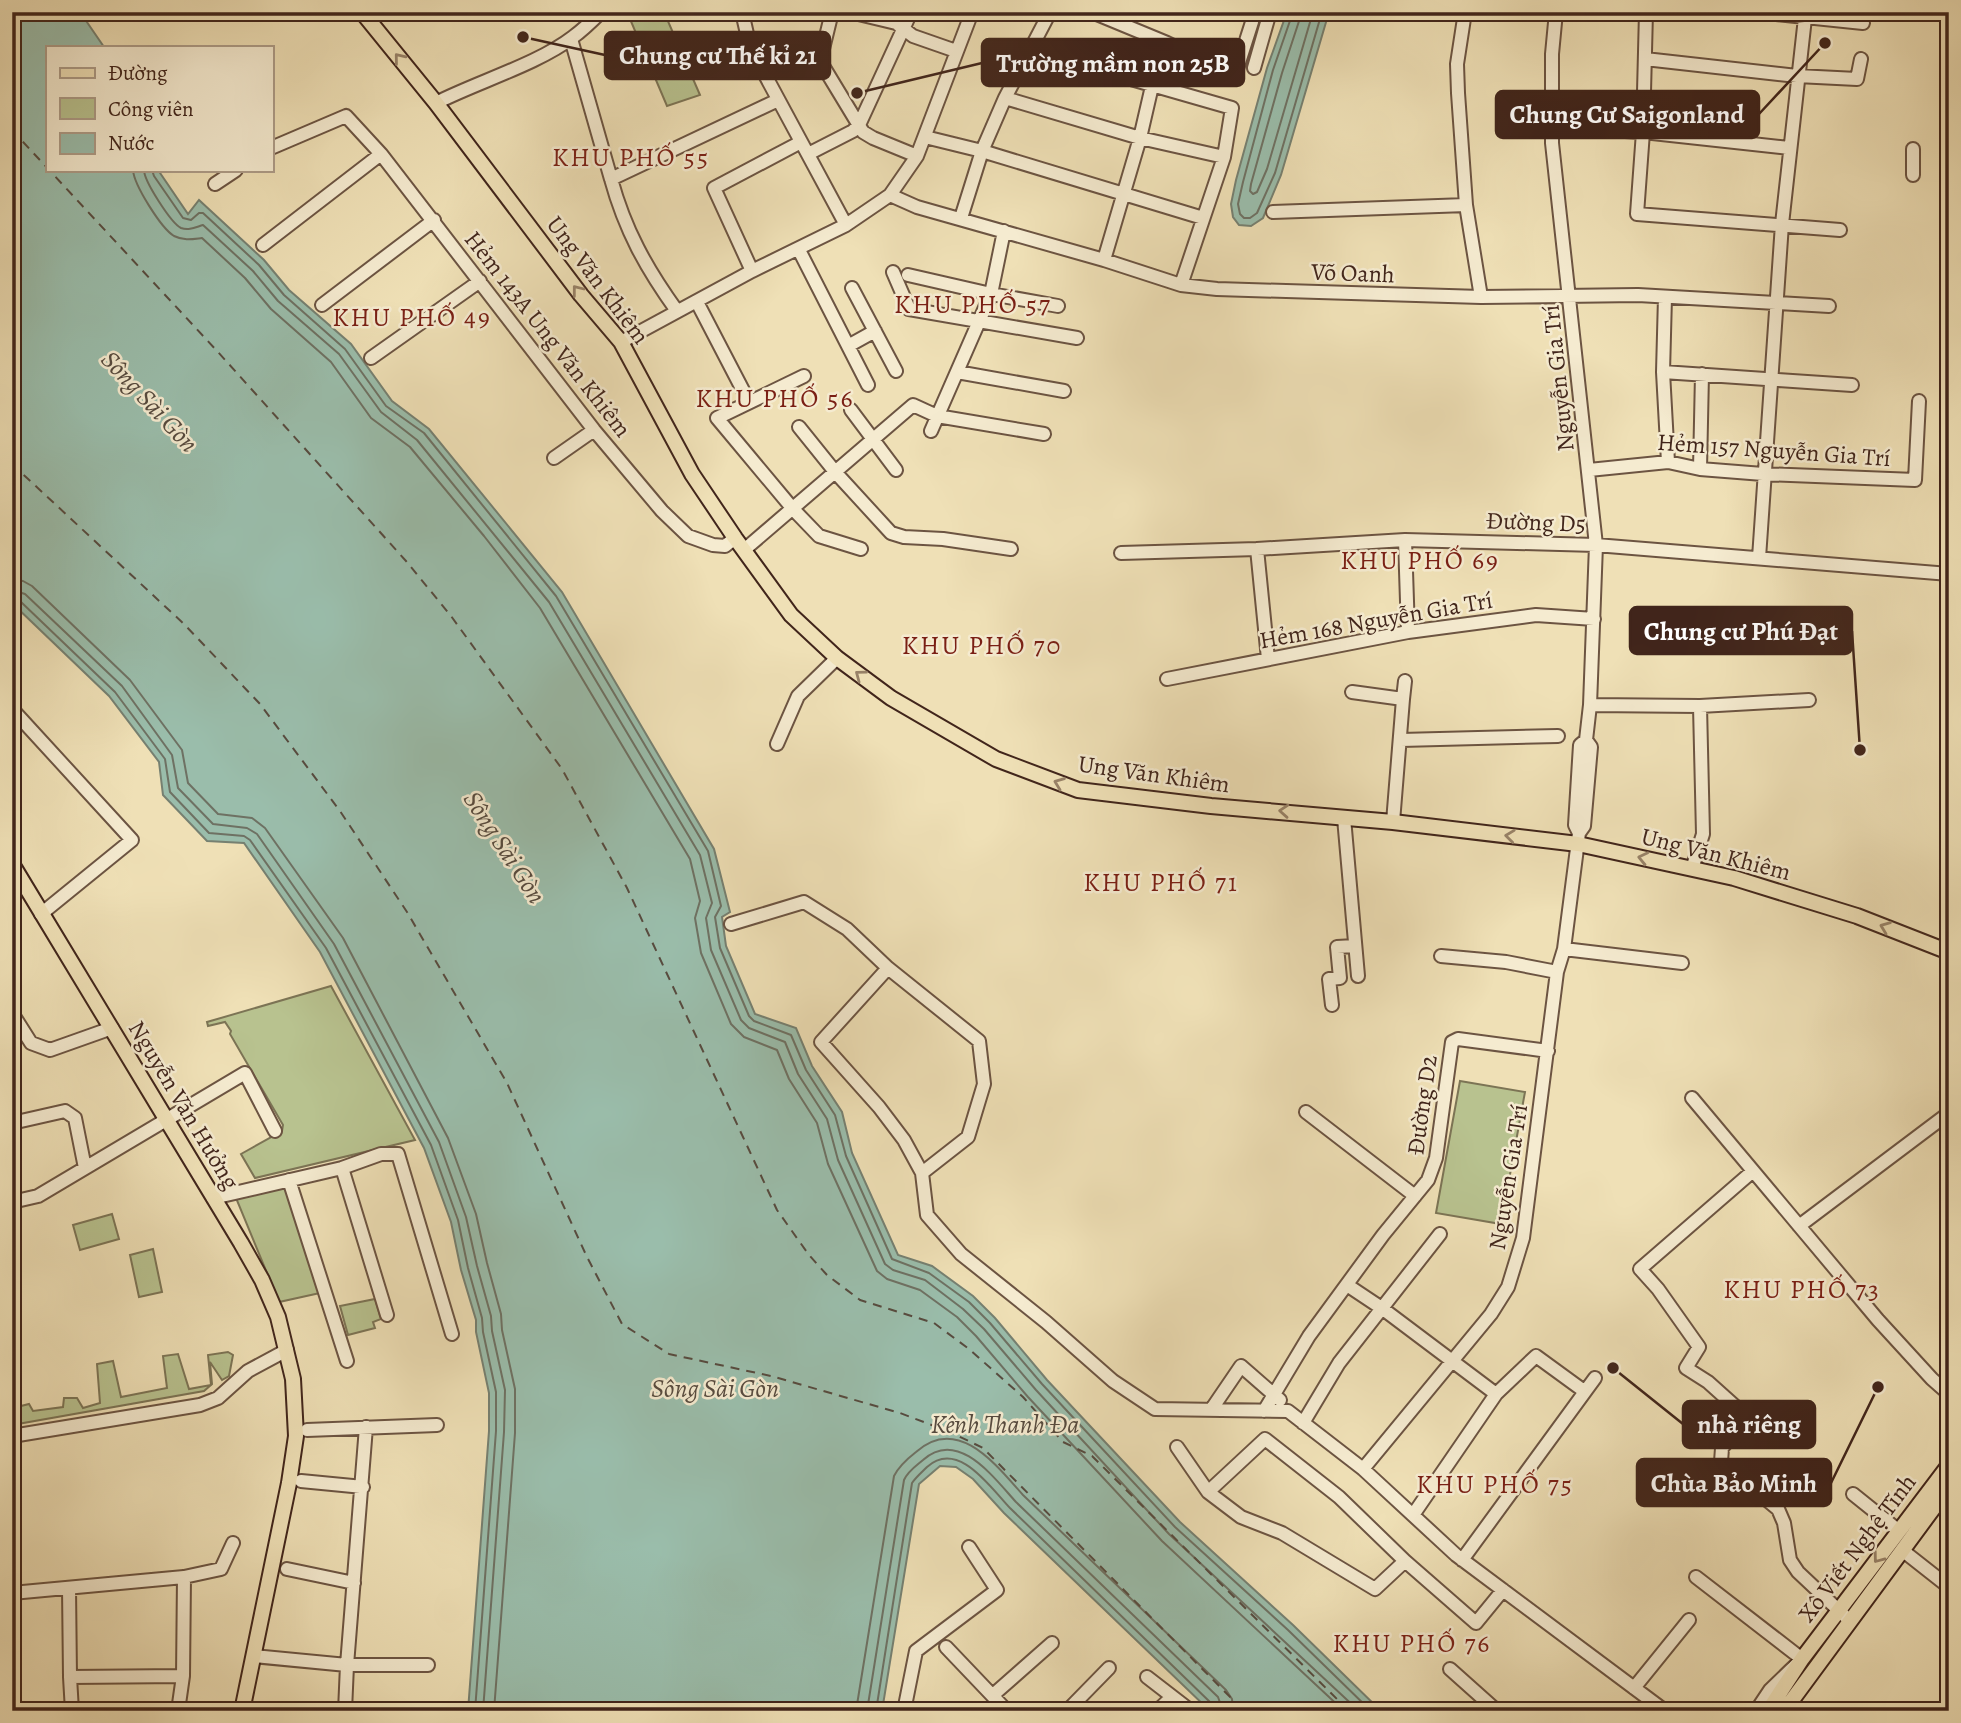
<svg xmlns="http://www.w3.org/2000/svg" width="1961" height="1723" font-family="Alegreya,serif">
  <style>
    .green { fill: #b8c28f; stroke: #7c7455; stroke-width: 2 }
    .water { fill: #9abdab; stroke: #768071; stroke-width: 2 }
    .lines { fill: none; stroke-linecap: round; stroke-linejoin: round }
    .shore { stroke: #6e7163; stroke-width: 2 }
    .ferry { stroke: #574b3f; stroke-width: 2; stroke-dasharray: 9 7; stroke-linecap: butt }
    .minor-casing { stroke: #6c5442; stroke-width: 16 }
    .major-casing { stroke: #41251b; stroke-width: 18 }
    .minor { stroke: #f5ebd0; stroke-width: 12 }
    .major { stroke: #efe0b6; stroke-width: 14 }
    .oneway { stroke: #988268 }
    .labels { text-anchor: middle; stroke-width: 5; stroke-linejoin: round; paint-order: stroke }
    .street-label { font-size: 24px; fill: #41251b; stroke: #f5ebd0 }
    .neighbourhood-label { font-size: 26px; letter-spacing: 2px; fill: #7a1f14; stroke: #f5ebd0 }
    .water-label { font-size: 26px; font-style: italic; fill: #574b3f; stroke: #f5ebd0 }
    .leader { fill: none; stroke: #41251b; stroke-width: 2.5 }
    .callout-dot { fill: #41251b; stroke: #f5ebd0; stroke-width: 2.5 }
    .callout { fill: #41251b; stroke: #41251b; stroke-width: 2.5 }
    .callout-label { font-size: 26px; text-anchor: middle; font-weight: bold; fill: #fff }
  </style>
  <rect width="100%" height="100%" fill="#efe0b6"/>
  <filter id="stains"><feTurbulence type="fractalNoise" baseFrequency=".00286" numOctaves="4"/><feColorMatrix values="0 0 0 0 .2 0 0 0 0 .09 0 0 0 0 .02 0 0 0 .5 -.17"/></filter>
  <radialGradient id="worn" r=".72"><stop offset=".6" stop-color="#630" stop-opacity="0"/><stop offset="1" stop-color="#630" stop-opacity=".3"/></radialGradient>
  <!-- green -->
  <path class="green" d="M627,12H664L700,95L667,106Z
    M331,986L415,1140L255,1178L241,1154L282,1131L283,1125L230,1034L231,1031L225,1022L208,1026L207,1022Z
    M1460,1081L1525,1092L1501,1224L1436,1213Z
    M286,1187L320,1293L279,1302L236,1198Z
    M112,1214L119,1239L80,1250L73,1225Z
    M153,1249L162,1292L139,1297L130,1255Z
    M375,1299L381,1319L373,1322L375,1328L348,1335L340,1306Z
    M228,1352L233,1355L229,1376L222,1380L210,1362L212,1384L204,1391L12,1425V1374L21,1406L29,1404L33,1411L63,1407L64,1398H77L83,1408L100,1403L97,1364L113,1361L121,1397L167,1388L163,1356L178,1354L189,1389L211,1385L208,1355Z"/>
  <!-- water -->
  <path class="water" d="M12,12H80L104,47H47V170H158L188,214L199,200L264,260L289,290L351,344L392,401L429,429L562,592L714,849L730,912L722,917L726,946L755,1014L796,1028L812,1066L842,1112L852,1153L898,1255L932,1266L973,1296L995,1318L1047,1380L1180,1522L1293,1625L1381,1711H1210L1004,1513L973,1479L956,1467L940,1466L919,1484L882,1711H468L489,1431V1393L476,1332V1320L461,1270L451,1222L424,1148L320,952L244,843L207,841L163,795L159,762L109,696L12,603Z
    M1287,12H1329L1281,175L1263,218L1251,226L1239,225L1233,217L1231,204L1236,180L1267,68Z"/>
  <g class="lines">
    <!-- shore -->
    <path class="shore" d="M1293,12L1273,70L1243,182L1238,204L1240,214L1244,218H1250L1257,213L1275,173L1322,12
      M1302,12L1282,73L1251,184L1250,191L1253,194L1257,192L1267,169L1313,12
      M133,170C134,185 161,228 174,236C184,241 193,239 202,238L245,278L271,309L331,362L371,418L410,447L484,536L540,608L690,859L700,901L695,918L701,953L731,1024L744,1037L777,1050L789,1079L817,1123L828,1164L877,1271L887,1279L920,1290L957,1317L976,1336L1028,1397L1162,1541L1344,1711
      M144,170C144,181 171,223 181,228C189,231 196,227 203,225L253,271L278,301L339,354L381,412L417,440L549,602L700,855L712,903L706,918L711,950L741,1020L749,1028L785,1042L798,1074L827,1119L838,1160L885,1264L893,1270L925,1280L963,1309L984,1329L1036,1390L1169,1534L1359,1711
      M152,170L154,176L183,218L191,220L199,213H203L259,265L284,295L345,349L386,406L424,433L556,596L708,851L721,906L715,917L720,948L749,1016L754,1021L791,1035L806,1070L835,1115L846,1156L892,1259L929,1273L969,1302L990,1323L1042,1384L1175,1527L1288,1630L1371,1711
      M12,580L23,581L32,586L130,680L182,750L188,783L218,814L252,818L265,828L343,938L448,1138L476,1214L487,1263L501,1314L502,1330L515,1389V1433L494,1711
      M12,590L25,594L122,686L172,755L178,788L213,824L247,828L257,834L334,944L439,1142L466,1217L477,1266L491,1316L492,1331L505,1390L504,1432L483,1711
      M12,599L20,601L115,692L165,759L170,792L209,833L244,836L250,840L326,948L431,1145L458,1220L468,1268L482,1318L483,1332L496,1392V1431L475,1711
      M856,1711L894,1476C899,1466 907,1459 916,1452C958,1414 997,1466 1023,1495L1226,1690L1232,1699L1233,1711
      M867,1711L904,1480C908,1471 916,1466 923,1460C958,1428 994,1478 1016,1502L1218,1697L1223,1711
      M876,1711L912,1483C916,1477 922,1472 927,1467C958,1439 990,1487 1010,1508L1211,1703L1214,1711"/>
    <!-- ferry -->
    <path class="ferry" d="M12,130L218,352L406,561L451,616L562,769L627,888L777,1210L809,1255L827,1275L860,1300L934,1323L969,1349L1023,1397L1063,1442L1092,1456L1349,1711
      M12,464L184,624L260,704L340,811L407,912L507,1083L587,1257L622,1324L669,1354L771,1376L900,1413L950,1432L983,1448L1244,1711"/>
    <defs>
      <path id="minor" d="M742,12L750,47L846,225
        M850,12L896,23L913,36L956,51
        M1092,12L1167,43L1235,75L1252,22
        M1465,12L1457,64L1458,93L1466,205L1481,297
        M1646,12L1643,132L1637,214L1840,230
        M1757,12L1863,23
        M571,39L611,179
        M750,47L820,61L863,132L873,138L917,156
        M1030,50L1232,108L1224,157L1181,285
        M1645,59L1797,76L1857,79L1861,59
        M820,61L832,12
        M1254,68L1270,12
        M1005,98L1140,138L1224,157
        M436,103C477,82 538,64 573,37C583,30 592,21 601,12
        M1553,127L1643,132L1789,148
        M925,137L982,151L1203,218
        M271,148L346,116L381,154L594,430L662,511L688,536L713,545L725,546L735,538
        M1913,149V175
        M808,154L853,131L859,125L911,12
        M215,184L236,170
        M890,195L917,207L1104,260L1181,285L1217,289L1481,297L1638,295L1829,306
        M1273,212L1466,205
        M961,218L982,151L1005,98L1050,12
        M263,245L381,154
        M799,250L868,385
        M1104,260L1140,138L1152,86
        M752,271L714,188L801,142
        M893,272L909,309L1077,338
        M908,275L991,294L1058,306
        M852,288L896,371
        M1665,297L1663,372L1668,462
        M697,302L749,402
        M322,305L434,220
        M677,311C646,268 625,230 611,179L778,100
        M621,342L752,271L846,225L890,195L917,156L972,12
        M848,346L875,331
        M371,358L480,281
        M957,372L1064,391
        M1663,372L1852,385
        M804,376L717,418L793,509L819,536L861,549
        M851,410L896,470
        M799,427L836,473L891,533L904,537L943,539L1011,549
        M931,431L991,294L1004,231
        M554,458L594,430
        M1700,469L1702,374
        M1589,470L1668,462L1700,469L1763,474L1915,480L1919,401
        M1405,540L1408,632
        M1257,549L1268,659
        M744,550L913,405L937,416L1044,434
        M1121,553L1257,549L1405,540L1596,545L1949,574
        M1759,558L1782,224L1805,18
        M1167,679L1408,632L1536,615L1594,619
        M1352,692L1403,699L1393,822
        M1403,699L1405,681
        M1590,705L1700,706L1809,700
        M12,709L132,840L41,914
        M1401,740L1558,736
        M777,744L798,696L837,658
        M1344,818L1358,976
        M1579,833L1584,826L1591,747L1586,740
        M1692,869L1703,834L1700,706
        M731,924L804,902L847,929L888,968L821,1042L879,1107L904,1140L922,1173L927,1215L961,1254L1046,1322L1113,1381L1155,1409L1288,1411L1363,1469L1456,1555L1665,1711
        M1564,949L1682,963
        M1441,956L1506,962L1557,972
        M888,968L979,1041L984,1084L968,1137L922,1173
        M1332,1005L1329,979L1340,978L1337,947L1355,946
        M12,1013L31,1043L50,1050L112,1028
        M1692,1098L1878,1320L1932,1379L1949,1394
        M1306,1112L1415,1196
        M12,1123L65,1111L75,1118L85,1168
        M342,1168L387,1315
        M1753,1171L1640,1269L1658,1289L1699,1347L1686,1368L1708,1382L1747,1417L1722,1448L1721,1462L1778,1509L1784,1523L1790,1560L1798,1572L1850,1621
        M289,1180L347,1361
        M213,1198L342,1168L381,1154H398L452,1334
        M12,1202L38,1196L245,1073L275,1131
        M1799,1226L1949,1113
        M1347,1285L1383,1309L1496,1394
        M1211,1410L1241,1366L1280,1400
        M1264,1411L1309,1336L1383,1235L1428,1180L1436,1158L1452,1042L1458,1039L1548,1051
        M1303,1423L1339,1363L1440,1234
        M307,1430L437,1425
        M12,1436L200,1405L218,1398L248,1371L287,1350
        M1177,1447L1208,1492L1241,1517L1282,1533L1375,1589L1405,1561L1476,1623L1503,1590
        M1363,1469L1491,1314L1508,1287L1523,1238L1557,972L1564,949L1579,833L1575,825L1580,745L1586,740L1590,705L1596,545L1552,143V54L1556,12
        M301,1481L363,1487
        M1208,1492L1265,1439L1339,1497L1405,1561
        M1853,1494L1899,1531
        M1413,1515L1496,1394L1536,1356L1584,1391
        M1902,1550L1949,1587
        M1462,1560L1595,1378
        M287,1569L354,1583
        M1696,1577L1802,1659L1770,1690L1756,1711
        M69,1588L70,1677
        M12,1593L184,1577L221,1569L233,1543
        M946,1647L1007,1711
        M253,1656L347,1665L366,1427
        M1450,1669L1497,1711
        M1147,1677L1191,1711
        M1634,1688L1689,1620
        M993,1695L1052,1643
        M72,1711L70,1677L183,1676
        M178,1711L183,1676L184,1577
        M345,1711L347,1665H428
        M904,1711L916,1651L997,1590L969,1547
        M1067,1711L1109,1668
        M1157,1711L1172,1697"/>
      <path id="major" d="M362,12L436,103L581,295L621,342L692,474L735,538L791,615L837,658L891,698L996,759L1078,790L1211,806L1393,822L1578,844L1734,878L1857,916L1949,952
        M12,864L241,1243L262,1280L278,1317L293,1379L296,1436L289,1483L242,1711
        M1768,1711L1802,1659L1949,1465
        M1784,1711L1949,1487"/>
    </defs>
    <!-- minor casing -->
    <use href="#minor" class="minor-casing"/>
    <!-- major casing -->
    <use href="#major" class="major-casing"/>
    <!-- minor -->
    <use href="#minor" class="minor"/>
    <!-- major -->
    <use href="#major" class="major"/>
  </g>
  <!-- one-way arrows -->
  <defs><path id="oneway-chevron" d="M-2-3.5L2.5 0L-2 3.5" fill="none" stroke-width="1.6" stroke-linecap="round" stroke-linejoin="round" transform="scale(1.75)"/></defs>
  <g class="oneway">
    <use href="#oneway-chevron" transform="translate(399 58) rotate(-129)"/>
    <use href="#oneway-chevron" transform="translate(577 290) rotate(-128)"/>
    <use href="#oneway-chevron" transform="translate(860 675) rotate(-143)"/>
    <use href="#oneway-chevron" transform="translate(1059 783) rotate(-159)"/>
    <use href="#oneway-chevron" transform="translate(1284 811) rotate(-176)"/>
    <use href="#oneway-chevron" transform="translate(1510 836) rotate(-173)"/>
    <use href="#oneway-chevron" transform="translate(1643 858) rotate(-167)"/>
    <use href="#oneway-chevron" transform="translate(1885 927) rotate(-159)"/>
    <use href="#oneway-chevron" transform="translate(1878 1558) rotate(127)"/>
  </g>
  <g class="labels">
    <!-- street labels -->
    <g class="street-label">
      <text transform="translate(1353 273) rotate(2)" y="8">Võ Oanh</text>
      <text transform="translate(598 280) rotate(53)" y="8">Ung Văn Khiêm</text>
      <text transform="translate(548 334) rotate(52)" y="8">Hẻm 143A Ung Văn Khiêm</text>
      <text transform="translate(1558 378) rotate(-96)" y="8">Nguyễn Gia Trí</text>
      <text transform="translate(1774 450) rotate(4)" y="8">Hẻm 157 Nguyễn Gia Trí</text>
      <text transform="translate(1536 522) rotate(2)" y="8">Đường D5</text>
      <text transform="translate(1376 620) rotate(-10)" y="8">Hẻm 168 Nguyễn Gia Trí</text>
      <text transform="translate(1154 774) rotate(8)" y="8">Ung Văn Khiêm</text>
      <text transform="translate(1716 854) rotate(14)" y="8">Ung Văn Khiêm</text>
      <text transform="translate(184 1105) rotate(59)" y="8">Nguyễn Văn Hưởng</text>
      <text transform="translate(1422 1105) rotate(-82)" y="8">Đường D2</text>
      <text transform="translate(1508 1177) rotate(-81)" y="8">Nguyễn Gia Trí</text>
      <text transform="translate(1857 1548) rotate(-53)" y="8">Xô Viết Nghệ Tĩnh</text>
    </g>
    <!-- neighbourhood labels -->
    <g class="neighbourhood-label">
      <text x="631" y="166">KHU PHỐ 55</text>
      <text x="973" y="313">KHU PHỐ 57</text>
      <text x="412" y="326">KHU PHỐ 49</text>
      <text x="775" y="407">KHU PHỐ 56</text>
      <text x="1420" y="569">KHU PHỐ 69</text>
      <text x="982" y="654">KHU PHỐ 70</text>
      <text x="1161" y="891">KHU PHỐ 71</text>
      <text x="1802" y="1298">KHU PHỐ 73</text>
      <text x="1495" y="1493">KHU PHỐ 75</text>
      <text x="1412" y="1652">KHU PHỐ 76</text>
    </g>
    <!-- water labels -->
    <g class="water-label">
      <text transform="translate(150 401) rotate(47)" y="9">Sông Sài Gòn</text>
      <text transform="translate(505 847) rotate(57)" y="9">Sông Sài Gòn</text>
      <text x="715" y="1397">Sông Sài Gòn</text>
      <text x="1005" y="1433">Kênh Thanh Đa</text>
    </g>
  </g>
  <!-- callouts -->
  <path class="leader" d="M523 37L605 55M857 93L982 63M1825 43L1759 114M1860 750L1852 631M1613 1368L1683 1424M1878 1387L1831 1483"/>
  <g class="callout-dot">
    <circle cx="523" cy="37" r="7"/>
    <circle cx="857" cy="93" r="7"/>
    <circle cx="1825" cy="43" r="7"/>
    <circle cx="1860" cy="750" r="7"/>
    <circle cx="1613" cy="1368" r="7"/>
    <circle cx="1878" cy="1387" r="7"/>
  </g>
  <g class="callout">
    <rect x="605" y="32" width="225" height="47" rx="7"/>
    <rect x="982" y="39" width="262" height="47" rx="7"/>
    <rect x="1496" y="91" width="263" height="47" rx="7"/>
    <rect x="1630" y="607" width="222" height="47" rx="7"/>
    <rect x="1683" y="1401" width="132" height="47" rx="7"/>
    <rect x="1637" y="1459" width="194" height="47" rx="7"/>
  </g>
  <g class="callout-label">
    <text x="718" y="64">Chung cư Thế kỉ 21</text>
    <text x="1113" y="72">Trường mầm non 25B</text>
    <text x="1627" y="123">Chung Cư Saigonland</text>
    <text x="1741" y="640">Chung cư Phú Đạt</text>
    <text x="1749" y="1433">nhà riêng</text>
    <text x="1734" y="1492">Chùa Bảo Minh</text>
  </g>
  <!-- margin -->
  <rect width="1961" height="1723" fill="none" stroke="#efe0b6" stroke-width="42"/>
  <rect x="14" y="14" width="1933" height="1695" fill="none" stroke="#41251b" stroke-width="3.5"/>
  <rect x="21" y="21" width="1919" height="1681" fill="none" stroke="#41251b" stroke-width="2"/>
  <!-- legend -->
  <rect x="46" y="46" width="228" height="126" fill="#f5ebd0" stroke="#ad9c88" stroke-width="2"/>
  <rect x="60" y="68" width="35" height="10" fill="#efe0b6" stroke="#ad9c88" stroke-width="2"/>
  <text x="108" y="80" font-size="21" fill="#41251b">Đường</text>
  <rect x="60" y="98" width="35" height="21" fill="#b8c28f" stroke="#ad9c88" stroke-width="2"/>
  <text x="108" y="116" font-size="21" fill="#41251b">Công viên</text>
  <rect x="60" y="133" width="35" height="21" fill="#9abdab" stroke="#ad9c88" stroke-width="2"/>
  <text x="108" y="150" font-size="21" fill="#41251b">Nước</text>
  <rect width="100%" height="100%" filter="url(#stains)"/>
  <rect width="100%" height="100%" fill="url(#worn)"/>
</svg>
